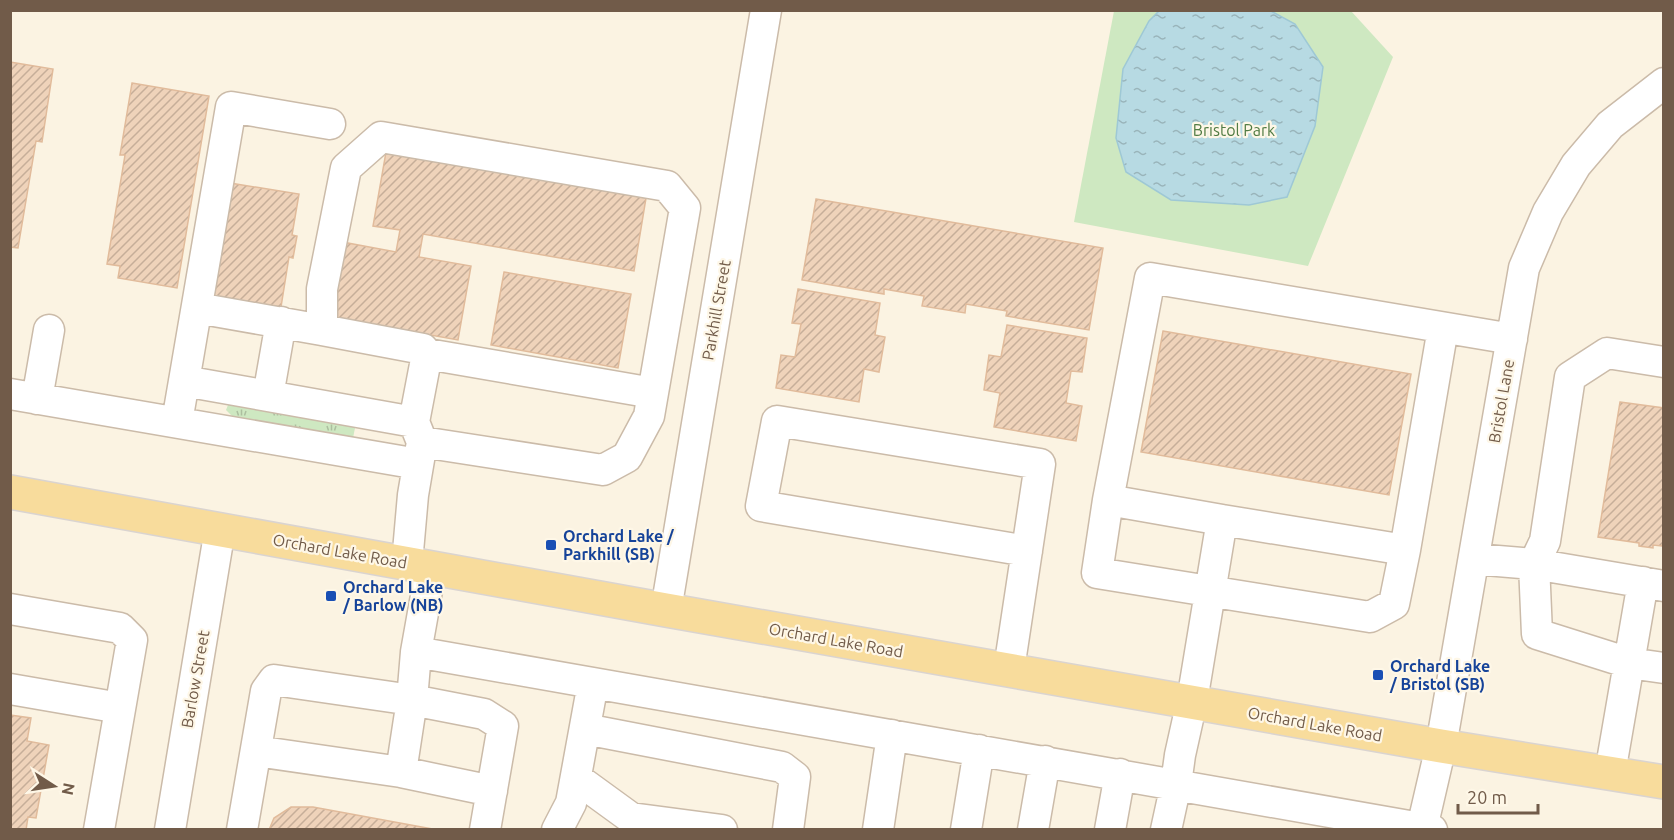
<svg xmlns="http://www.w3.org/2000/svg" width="1674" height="840" font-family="Ubuntu,sans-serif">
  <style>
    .grass { fill: url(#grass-tufts) }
    .green { fill: #cee8c1 }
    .water { fill: url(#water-ripples); stroke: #9ec8d5; stroke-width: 1.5 }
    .building { fill: url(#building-hatch); stroke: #e1bb9b; stroke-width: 1.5 }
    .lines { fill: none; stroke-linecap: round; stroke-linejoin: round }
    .minor-casing { stroke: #cbbba9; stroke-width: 33 }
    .major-casing { stroke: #dad4d0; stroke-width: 36 }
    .minor { stroke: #fff; stroke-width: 30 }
    .major { stroke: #f8dc9c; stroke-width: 33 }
    .transit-dot { fill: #1a4fb4; stroke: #fef7e7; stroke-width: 2 }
    .labels { text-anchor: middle; stroke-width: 4.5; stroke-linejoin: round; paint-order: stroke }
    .park-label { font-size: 16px; fill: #517c44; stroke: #fef7e7 }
    .street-label { font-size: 16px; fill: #715b49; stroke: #fef7e7 }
    .transit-label { font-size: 16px; font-weight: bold; fill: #164399; stroke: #fef7e7; text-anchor: start }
  </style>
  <defs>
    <pattern id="grass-tufts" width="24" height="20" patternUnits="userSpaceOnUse" patternTransform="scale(1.5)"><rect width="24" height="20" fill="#cee8c1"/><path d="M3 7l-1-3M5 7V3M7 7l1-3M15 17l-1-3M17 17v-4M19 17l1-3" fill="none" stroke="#acbf9f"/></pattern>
    <pattern id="water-ripples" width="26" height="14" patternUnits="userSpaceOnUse" patternTransform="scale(1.5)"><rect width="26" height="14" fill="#b7dae3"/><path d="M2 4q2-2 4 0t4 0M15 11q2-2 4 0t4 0" fill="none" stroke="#99b4ba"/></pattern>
    <pattern id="building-hatch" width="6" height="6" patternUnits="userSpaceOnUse" patternTransform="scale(1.5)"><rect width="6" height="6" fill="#efd3ba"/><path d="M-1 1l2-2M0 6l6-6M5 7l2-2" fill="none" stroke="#c6ae99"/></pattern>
  </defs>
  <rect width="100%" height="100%" fill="#fbf3e2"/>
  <!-- grass -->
  <path class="grass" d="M231,403L356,423L353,438L232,416L226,410L228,405Z"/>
  <!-- green -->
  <path class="green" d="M1114,11H1351L1393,57L1308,266L1074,222Z"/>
  <!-- water -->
  <path class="water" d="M1159,11H1271L1295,24L1323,67L1315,126L1287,197L1249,205L1171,200L1126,172L1116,138L1123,69L1149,21Z"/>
  <!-- building -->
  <path class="building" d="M10,62L53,69L42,142L36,141L18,248L10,247Z
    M132,83L209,96L177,288L118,278L120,266L107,264L125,155H120Z
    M386,152L646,198L634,271L423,234L419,257L471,266L458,340L329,317L342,242L396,252L400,230L373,226Z
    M230,183L299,194L292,235L297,236L293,258L289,257L281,307L212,296Z
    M816,199L1103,248L1089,330L1006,316L1007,311L966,304L965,313L922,306L924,296L884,289V294L802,280Z
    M504,272L631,294L618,368L491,345Z
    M798,289L880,303L875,335L885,337L879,372L864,369L859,402L776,388L781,355L795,357L801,324L792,323Z
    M1007,325L1087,338L1082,372L1071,371L1066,403L1082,406L1076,441L994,427L1000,393L984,390L989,355L1001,357Z
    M1163,331L1411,374L1389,495L1141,452Z
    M1620,402L1664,408V540L1662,546L1653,545V548L1639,546V543L1598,537Z
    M10,715L31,718L27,741L49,745L36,818L28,817L26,830H10Z
    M291,807H313L438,830H269L274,818Z"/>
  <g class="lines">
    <defs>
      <path id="minor" d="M197,308L322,330
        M427,354L653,393
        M184,381L414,422
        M10,394L418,464
        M268,396L281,322
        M37,399L49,330
        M177,422L231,107L330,124
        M1108,500L1097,573L1370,617L1394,604L1405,550
        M1222,520L1108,500L1150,278L1512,339
        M1474,559L1534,564L1664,586
        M407,563L413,495L422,442L603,470L627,457L649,416L685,208L667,186L381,137L346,168L322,289V330L423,349L427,354L414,422L422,442
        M431,568L416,652L593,683L571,803L557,830
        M1643,582L1629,663L1537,634L1534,564L1545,541L1570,377L1607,353L1664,362
        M10,609L120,628L132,640L99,830
        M666,610L766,10
        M1009,669L1040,464L777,421L761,506L1027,551
        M593,683L1432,830
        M10,689L120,708
        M585,729L782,767L795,777L788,830
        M256,751L401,772L492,791
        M401,772L412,700L484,714L503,726L485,830
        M1610,773L1629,663L1664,668
        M576,778L631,818L722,830
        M1422,828L1441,746L1524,268L1548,212L1576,165L1610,125L1664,83
        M170,830L220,529
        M242,830L266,691L274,680L412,700L416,652
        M878,830L892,735
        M966,830L979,750
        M1033,830L1045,761
        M1110,830L1120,774
        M1166,830L1176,784L1180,755L1192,701L1222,520L1405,550L1443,328"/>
      <path id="major" d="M10,492L666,610L1441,746L1664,782"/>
    </defs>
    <!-- minor casing -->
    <use href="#minor" class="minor-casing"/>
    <!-- major casing -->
    <use href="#major" class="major-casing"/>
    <!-- minor -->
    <use href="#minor" class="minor"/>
    <!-- major -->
    <use href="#major" class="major"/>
  </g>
  <!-- markers -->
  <g class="transit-dot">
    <rect x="545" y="539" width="12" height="12" rx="3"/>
    <rect x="325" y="590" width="12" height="12" rx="3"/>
    <rect x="1372" y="669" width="12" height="12" rx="3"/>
  </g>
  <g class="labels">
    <!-- park labels -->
    <g class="park-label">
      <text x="1234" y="136">Bristol Park</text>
    </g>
    <!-- street labels -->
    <g class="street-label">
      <text transform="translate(716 310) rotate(-80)" y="6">Parkhill Street</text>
      <text transform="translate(1501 401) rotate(-80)" y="6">Bristol Lane</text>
      <text transform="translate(340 551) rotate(10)" y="6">Orchard Lake Road</text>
      <text transform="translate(836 640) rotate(10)" y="6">Orchard Lake Road</text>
      <text transform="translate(195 679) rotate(-80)" y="6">Barlow Street</text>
      <text transform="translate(1315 724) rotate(10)" y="6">Orchard Lake Road</text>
    </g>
    <!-- transit labels -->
    <g class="transit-label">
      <text x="563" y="542">Orchard Lake /<tspan x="563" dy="18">Parkhill (SB)</tspan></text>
      <text x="343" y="593">Orchard Lake<tspan x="343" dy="18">/ Barlow (NB)</tspan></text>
      <text x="1390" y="672">Orchard Lake<tspan x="1390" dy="18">/ Bristol (SB)</tspan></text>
    </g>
  </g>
  <!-- border -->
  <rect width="1674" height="840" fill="none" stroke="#715b49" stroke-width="24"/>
  <!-- north arrow -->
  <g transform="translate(54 786) rotate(102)" stroke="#fef7e7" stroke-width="4.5" paint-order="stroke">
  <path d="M0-4.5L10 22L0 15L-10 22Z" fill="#715b49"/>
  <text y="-9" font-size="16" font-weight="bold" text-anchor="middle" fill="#715b49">N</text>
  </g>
  <!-- scale -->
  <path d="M1458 804v9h80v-9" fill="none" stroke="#715b49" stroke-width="3"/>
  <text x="1467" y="804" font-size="18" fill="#715b49" stroke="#fef7e7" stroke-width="4.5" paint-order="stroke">20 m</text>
</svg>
